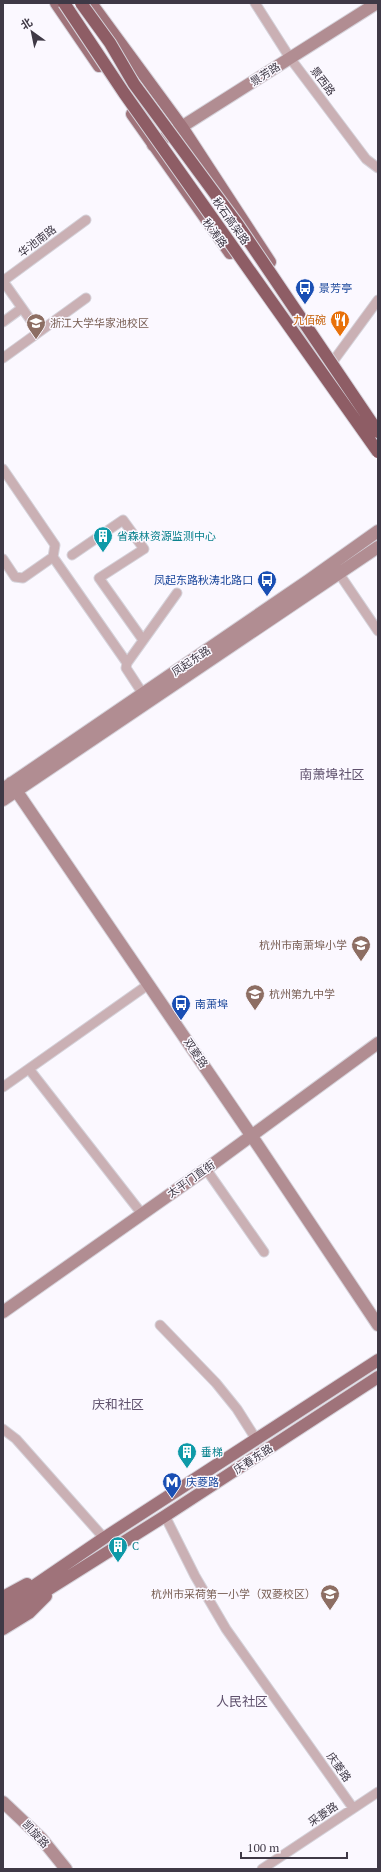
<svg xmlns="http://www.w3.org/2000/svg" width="381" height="1872" font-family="'PT Serif','Noto Sans SC',serif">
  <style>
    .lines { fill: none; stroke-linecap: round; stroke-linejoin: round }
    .street-casing { stroke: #d5d2da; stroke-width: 11 }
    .secondary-casing { stroke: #d5d2da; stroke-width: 14 }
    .primary-casing { stroke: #d5d2da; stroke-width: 14 }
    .street { stroke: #cab0b4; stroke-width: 9 }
    .secondary { stroke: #b18d92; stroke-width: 12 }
    .primary { stroke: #9f737a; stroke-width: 12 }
    .highway-bridge-casing { stroke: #d5d2da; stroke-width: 14; stroke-linecap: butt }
    .highway-bridge { stroke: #8e5d65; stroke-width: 12 }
    .labels { text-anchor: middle; stroke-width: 3; stroke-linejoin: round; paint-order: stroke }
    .street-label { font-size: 11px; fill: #3f3946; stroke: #fbf8ff }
    .transit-label { font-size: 11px; fill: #164399; stroke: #fbf8ff; text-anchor: start }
    .food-label { font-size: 11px; fill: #c56008; stroke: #fbf8ff; text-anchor: end }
    .education-label { font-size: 11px; fill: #785e54; stroke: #fbf8ff; text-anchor: start }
    .culture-label { font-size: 11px; fill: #0d838f; stroke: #fbf8ff; text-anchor: start }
    .quarter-label { font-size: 13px; fill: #5f516d; stroke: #fbf8ff }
  </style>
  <rect width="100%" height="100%" fill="#fbf8ff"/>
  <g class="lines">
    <defs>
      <path id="street" d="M255,3L290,58L366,159L378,168
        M3,281L86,220
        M3,281L39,332
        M3,322L22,308
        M3,358L86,298
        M334,360L378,300
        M3,469L55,545L53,557L127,663
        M72,555L123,520L144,549L99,578L143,640
        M3,559L15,577L23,578L53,557
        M338,572L378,631
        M143,694L126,668L127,663L177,593
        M29,1069L142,1214
        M3,1087L149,984
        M206,1169L264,1252
        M160,1325L216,1383L237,1409L256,1439
        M3,1429L16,1439L104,1538
        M165,1516L195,1576L226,1629L353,1808
        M262,1869L378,1792"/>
      <path id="secondary" d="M153,145L377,3
        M11,783L251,1135L378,1325
        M3,789L309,580L378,531
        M3,800L378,547
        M3,1312L206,1169L378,1043
        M3,1802L41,1838L66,1869"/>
      <path id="primary" d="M56,3L99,66
        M91,3L182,127L270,262
        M132,114L230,253
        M3,1597L27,1584
        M3,1607L104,1538L378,1360
        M3,1618L165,1516L378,1377
        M3,1629L29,1613L46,1596"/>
    </defs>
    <!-- street casing -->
    <use href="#street" class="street-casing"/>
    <!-- secondary casing -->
    <use href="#secondary" class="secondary-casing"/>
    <!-- primary casing -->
    <use href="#primary" class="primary-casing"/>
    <!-- street -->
    <use href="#street" class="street"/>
    <!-- secondary -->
    <use href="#secondary" class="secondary"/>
    <!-- primary -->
    <use href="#primary" class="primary"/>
    <defs>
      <path id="highway-bridge" d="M64,3L124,93L378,452
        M81,3L110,43L134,84L238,225L378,432"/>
    </defs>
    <!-- highway-bridge casing -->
    <use href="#highway-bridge" class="highway-bridge-casing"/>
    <!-- highway-bridge -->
    <use href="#highway-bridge" class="highway-bridge"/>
  </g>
  <!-- icons -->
  <defs>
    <symbol id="bus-pin" viewBox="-11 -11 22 30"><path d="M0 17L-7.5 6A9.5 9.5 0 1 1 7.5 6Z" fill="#1a4fb4" stroke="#fbf8ff"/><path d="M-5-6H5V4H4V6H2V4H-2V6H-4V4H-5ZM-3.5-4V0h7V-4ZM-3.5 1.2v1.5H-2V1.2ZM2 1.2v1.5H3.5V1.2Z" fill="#fff"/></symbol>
    <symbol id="restaurant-pin" viewBox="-11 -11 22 30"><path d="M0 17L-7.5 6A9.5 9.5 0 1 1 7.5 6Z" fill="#e8710a" stroke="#fbf8ff"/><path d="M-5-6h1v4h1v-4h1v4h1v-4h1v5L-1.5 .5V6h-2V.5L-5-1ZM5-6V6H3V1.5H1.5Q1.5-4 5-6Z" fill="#fff"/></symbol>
    <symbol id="university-pin" viewBox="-11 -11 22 30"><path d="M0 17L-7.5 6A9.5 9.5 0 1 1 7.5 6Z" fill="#8d6e63" stroke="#fbf8ff"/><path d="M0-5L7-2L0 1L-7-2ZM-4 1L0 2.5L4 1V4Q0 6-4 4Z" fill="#fff"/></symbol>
    <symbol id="building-pin" viewBox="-11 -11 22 30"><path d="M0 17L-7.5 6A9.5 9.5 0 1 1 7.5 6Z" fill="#0f9aa8" stroke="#fbf8ff"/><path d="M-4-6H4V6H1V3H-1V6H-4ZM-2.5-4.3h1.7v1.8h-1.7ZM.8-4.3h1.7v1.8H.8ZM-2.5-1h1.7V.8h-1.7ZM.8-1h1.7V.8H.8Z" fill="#fff"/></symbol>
    <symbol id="school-pin" viewBox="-11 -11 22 30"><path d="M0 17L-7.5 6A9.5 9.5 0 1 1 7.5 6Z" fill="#8d6e63" stroke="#fbf8ff"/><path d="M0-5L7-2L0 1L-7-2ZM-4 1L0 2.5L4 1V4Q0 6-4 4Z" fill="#fff"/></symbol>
    <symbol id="metro-pin" viewBox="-11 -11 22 30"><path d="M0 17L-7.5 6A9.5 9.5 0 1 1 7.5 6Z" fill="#1a4fb4" stroke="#fbf8ff"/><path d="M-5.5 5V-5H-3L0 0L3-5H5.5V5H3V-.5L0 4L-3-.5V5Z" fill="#fff"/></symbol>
  </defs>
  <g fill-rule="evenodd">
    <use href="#bus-pin" x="294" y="277" width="22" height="30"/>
    <use href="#restaurant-pin" x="329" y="309" width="22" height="30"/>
    <use href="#university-pin" x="25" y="312" width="22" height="30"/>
    <use href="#building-pin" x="92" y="525" width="22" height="30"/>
    <use href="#bus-pin" x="256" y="569" width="22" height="30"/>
    <use href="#school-pin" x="350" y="934" width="22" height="30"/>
    <use href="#school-pin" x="244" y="983" width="22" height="30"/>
    <use href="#bus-pin" x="170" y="993" width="22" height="30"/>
    <use href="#building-pin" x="176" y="1441" width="22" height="30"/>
    <use href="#metro-pin" x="161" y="1471" width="22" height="30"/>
    <use href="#building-pin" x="107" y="1535" width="22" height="30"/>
    <use href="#school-pin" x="319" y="1583" width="22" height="30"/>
  </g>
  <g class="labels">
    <!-- street labels -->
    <g class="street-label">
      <text transform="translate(265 74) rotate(-32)" y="4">景芳路</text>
      <text transform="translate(323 81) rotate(53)" y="4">景西路</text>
      <text transform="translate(231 221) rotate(55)" y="4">秋石高架路</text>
      <text transform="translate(215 233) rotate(54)" y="4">秋涛路</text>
      <text transform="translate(37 241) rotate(-37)" y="4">华池南路</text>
      <text transform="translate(191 661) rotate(-34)" y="4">凤起东路</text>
      <text transform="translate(196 1053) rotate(56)" y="4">双菱路</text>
      <text transform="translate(191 1179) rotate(-35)" y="4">太平门直街</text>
      <text transform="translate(253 1459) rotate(-33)" y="4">庆春东路</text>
      <text transform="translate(339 1767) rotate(55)" y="4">庆菱路</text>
      <text transform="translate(323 1814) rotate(-34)" y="4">采菱路</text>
      <text transform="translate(36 1834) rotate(47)" y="4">凯旋路</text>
    </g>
    <!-- transit labels -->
    <g class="transit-label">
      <text x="319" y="292">景芳亭</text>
      <text x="253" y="584" text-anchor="end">凤起东路秋涛北路口</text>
      <text x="195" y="1008">南萧埠</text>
      <text x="186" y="1486">庆菱路</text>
    </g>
    <!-- food labels -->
    <g class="food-label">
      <text x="326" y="324">九佰碗</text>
    </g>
    <!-- education labels -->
    <g class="education-label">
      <text x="50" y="327">浙江大学华家池校区</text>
      <text x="347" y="949" text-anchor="end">杭州市南萧埠小学</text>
      <text x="269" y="998">杭州第九中学</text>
      <text x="316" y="1598" text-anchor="end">杭州市采荷第一小学（双菱校区）</text>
    </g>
    <!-- culture labels -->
    <g class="culture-label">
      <text x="117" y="540">省森林资源监测中心</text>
      <text x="201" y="1456">垂梯</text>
      <text x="132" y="1550">C</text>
    </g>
    <!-- quarter labels -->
    <g class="quarter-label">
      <text x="332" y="779">南萧埠社区</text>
      <text x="118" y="1409">庆和社区</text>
      <text x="242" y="1706">人民社区</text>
    </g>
  </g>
  <!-- border -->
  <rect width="381" height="1872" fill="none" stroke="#3f3946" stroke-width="8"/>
  <!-- north arrow -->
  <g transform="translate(32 32) rotate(327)" stroke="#fbf8ff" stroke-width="3" paint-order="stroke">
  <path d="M0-3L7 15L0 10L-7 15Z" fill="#3f3946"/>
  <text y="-6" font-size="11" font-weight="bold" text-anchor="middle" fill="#3f3946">北</text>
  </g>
  <!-- scale -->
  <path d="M241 1852v6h106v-6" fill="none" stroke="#3f3946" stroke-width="2"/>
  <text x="247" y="1852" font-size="12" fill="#3f3946" stroke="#fbf8ff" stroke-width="3" paint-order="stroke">100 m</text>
</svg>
